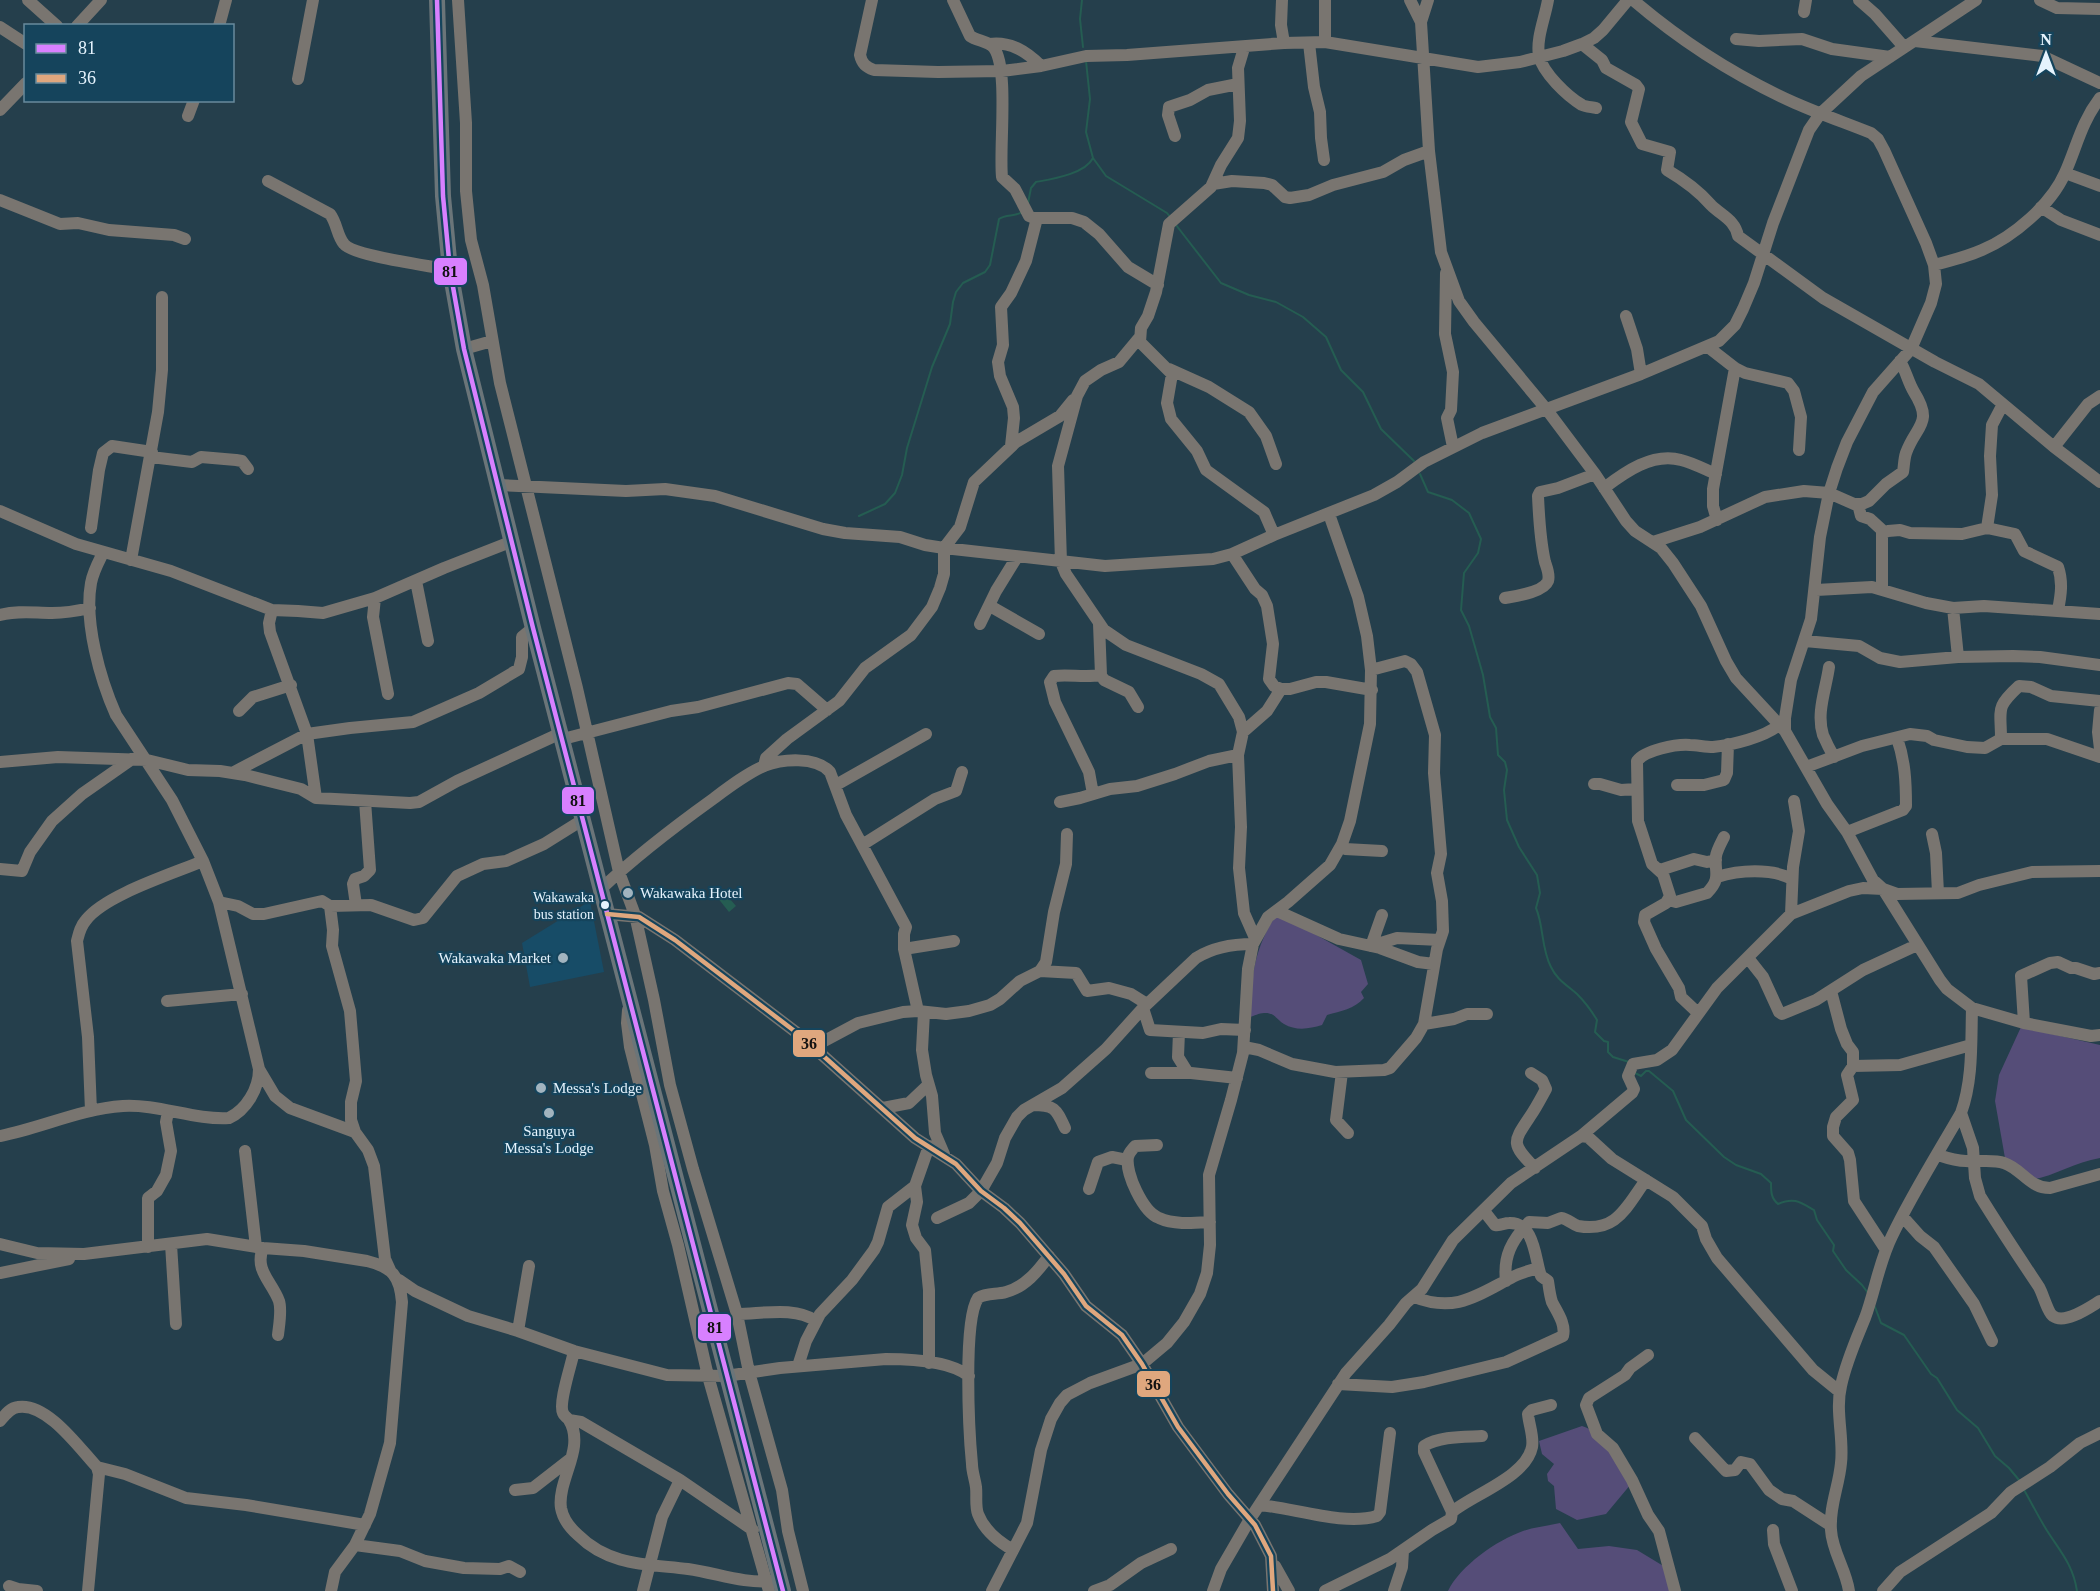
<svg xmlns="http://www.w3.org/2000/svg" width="2100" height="1591" font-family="'Times New Roman',serif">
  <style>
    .built { fill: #174c67 }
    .green { fill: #554d78 }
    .water { fill: #255d52 }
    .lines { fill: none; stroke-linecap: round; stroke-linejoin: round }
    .stream { stroke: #255d52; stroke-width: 2 }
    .minor { stroke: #797570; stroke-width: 12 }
    .highway { stroke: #6b7579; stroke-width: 16 }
    .bus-1-casing { stroke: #15445c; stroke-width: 9 }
    .bus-2-casing { stroke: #15445c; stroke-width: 9 }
    .bus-1 { stroke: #d880ff; stroke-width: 4.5 }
    .bus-2 { stroke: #dfa77e; stroke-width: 4.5 }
    .poi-dot { fill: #a2b4bf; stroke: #15445c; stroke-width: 2 }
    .bus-dot { fill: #e5f3fd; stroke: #15445c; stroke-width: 2 }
    .labels { text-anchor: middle; stroke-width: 4.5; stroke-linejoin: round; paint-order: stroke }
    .bus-label { font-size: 14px; fill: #e5f3fd; stroke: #15445c; text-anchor: end }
    .poi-label { font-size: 15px; fill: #e5f3fd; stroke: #15445c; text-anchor: start }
    .line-badge { stroke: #15445c; stroke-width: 2 }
    .pale-badge-label { font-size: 16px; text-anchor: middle; font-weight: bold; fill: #111 }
  </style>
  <rect width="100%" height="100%" fill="#253f4c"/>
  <!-- built -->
  <path class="built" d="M590,901L604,972L530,987L522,943Z"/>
  <!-- green -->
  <path class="green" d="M1276,915L1302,927L1361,960L1368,984L1361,992L1364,998C1354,1009 1341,1011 1327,1015L1322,1025C1309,1029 1296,1031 1284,1024C1277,1020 1274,1012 1264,1013C1259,1013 1254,1016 1250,1017C1251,977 1254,949 1276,915Z
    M2021,1027L2100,1045V1158C2075,1162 2055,1176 2031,1180L2005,1158L1995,1101L1999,1075Z
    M1582,1426C1604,1432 1620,1465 1631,1484L1606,1514L1577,1520L1556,1509L1554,1486L1548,1481L1547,1474L1554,1464L1542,1454L1539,1441Z
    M1560,1523L1578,1549L1609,1546L1637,1550L1665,1567L1672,1591H1448C1460,1566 1497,1540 1523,1531C1534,1527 1548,1526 1560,1523Z"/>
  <!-- water -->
  <path class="water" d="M724,892L736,906L729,912L717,897Z"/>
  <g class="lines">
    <!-- stream -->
    <path class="stream" d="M1082,0L1080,19L1083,47
      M1086,61L1090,99L1086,132L1093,158L1106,176L1167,213L1171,218
      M1028,203L1031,188L1036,182C1052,179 1085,174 1093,158
      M1176,225L1221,283L1249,295L1276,302L1303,317L1326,337L1341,370L1363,392L1381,429L1414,461
      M1420,474L1428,492L1452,500L1469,513L1481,539L1478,553L1464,573L1461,610L1469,626L1483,675L1490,717L1496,728L1498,755L1505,762L1507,770L1504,790L1507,820L1519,847L1537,875L1540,893L1536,908C1544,927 1541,948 1551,967C1557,980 1567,985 1577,994C1585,1002 1591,1010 1597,1020L1595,1032L1604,1041L1608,1042V1052L1613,1057L1629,1062
      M859,516L885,504L895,493L902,475L907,448L932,367L950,324L953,302L956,292L963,283L985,272L990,265L999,219C1006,214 1015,217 1022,212
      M1635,1073L1641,1076L1646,1071H1649L1673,1091L1686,1120L1724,1157L1736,1165L1761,1174L1771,1183C1771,1192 1771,1198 1778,1204C1794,1197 1800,1202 1814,1210L1817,1220L1834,1245L1833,1251L1846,1270L1862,1285L1868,1293
      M1875,1307L1881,1323L1904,1335L1931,1374L1937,1378L1957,1410L1978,1428L1995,1456L2009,1468L2019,1480
      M2023,1488C2031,1502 2038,1516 2046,1529C2059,1550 2073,1564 2077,1591"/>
    <!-- minor -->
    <path class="minor" d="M28,0L57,26
      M458,0L466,123V191L471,240L483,285L500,383L577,688L619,872L635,915L654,1000L670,1085L693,1169L737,1314L749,1372L782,1490L788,1531L803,1591
      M872,0L860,55C862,64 866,67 874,70L938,72L1002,71L1041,66L1086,56L1127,55L1284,43L1325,42L1478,67L1520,62L1563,51L1582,44L1594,38L1603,30L1628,0
      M953,0L970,36C977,41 989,41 994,48C1009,69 999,148 1002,177L1015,189L1029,216L1034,218H1072L1084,222L1099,234L1128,267L1158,285
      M1282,0L1281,25L1284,43
      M1410,0L1421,22
      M1428,0L1421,22L1429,151L1441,252L1459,301L1474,322L1547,410L1595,474L1626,521L1635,531L1661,548L1673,563L1701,606L1726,661L1736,678L1785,731
      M1548,0C1545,18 1536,38 1539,56C1543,73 1567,96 1582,105C1586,107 1592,107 1596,108
      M1633,0C1681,41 1737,77 1795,103C1820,114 1846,123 1871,133L1878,139L1884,150L1926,243L1934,265L1936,284L1931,303L1911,349L1873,392L1847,442L1837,468L1829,493L1820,537L1811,619L1791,680L1785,718V731L1827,804L1847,832L1873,880L1883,889L1897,894L1958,893L1979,885L2032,872L2100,871
      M1859,0L1875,14L1904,47
      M2040,0L2057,8L2100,9
      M1804,12L1806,0
      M77,26L101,0
      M219,26L226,0
      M0,27L26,44
      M1736,39L1759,41L1802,39L1832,49L1890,57
      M1915,41L2042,56L2100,83
      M1325,42V0
      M1309,43L1314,87L1320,112L1321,138L1324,160
      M989,44C1010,41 1026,51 1041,66
      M1582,44L1602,60L1606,68L1636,85L1639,89L1631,122L1642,144L1670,152L1667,170C1684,180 1698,190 1711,205C1722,216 1735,220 1738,236L1823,298L1935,362L1979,384L2054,447L2100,482
      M1244,48L1238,68L1240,121L1238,138L1221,165L1211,187L1169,224L1156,292L1148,316L1141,328L1140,342L1172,374L1167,403L1171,419L1197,451L1206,470L1264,512L1274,535
      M298,79L313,0
      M0,110L26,83
      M188,116L194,100
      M1175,136L1168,115L1169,107L1190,100L1208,90L1238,84
      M2065,173L2100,186
      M268,181L330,214C337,223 337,236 344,244C353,256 432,266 450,270
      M1213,184L1232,181L1264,183L1272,185L1285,197L1290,198L1309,195L1333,185L1383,172L1404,160L1429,151
      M0,200L60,224L78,223L109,230L174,235L185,239
      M2041,207L2061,220L2100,235
      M1934,265C1950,261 1966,257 1982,250C2013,237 2051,205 2065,173C2077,146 2081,123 2100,98
      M1446,273L1445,334L1453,372L1451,410L1447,418L1453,447
      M1626,316L1637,349L1641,374
      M1139,338L1119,362L1101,370L1085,381L1077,396L1058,466L1061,562L1066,574L1104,630L1126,645L1201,674L1219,684L1239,717L1243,732L1238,755L1241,827L1239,868L1244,913L1255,938
      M1708,347L1735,368L1745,373L1788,383L1794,391L1801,417L1799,450
      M464,349L492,341
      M1169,369L1209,387L1249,412L1266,436L1276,464
      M1011,446L1014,418L1013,407L1000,376L998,362L1003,345L1001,307L1011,293L1026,261L1037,218
      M2054,447L2088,404L2100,396
      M151,457L192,462L201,457L236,460L242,461L248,469
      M499,485L626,491L665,489L715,496L823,529L845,533L900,537L925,545L944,548L1105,566L1213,559L1232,554L1274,535L1374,495L1397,482L1424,462L1482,433L1641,374L1719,341L1735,325L1743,309L1754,283L1773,223L1802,148L1809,130L1820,114L1861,76L1976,0
      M1604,488C1625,472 1653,452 1681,460C1693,463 1704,469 1716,474
      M1858,504L1861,516L1870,519L1882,530V590
      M0,511L76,544L171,571L272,610L298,611L323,613L375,598L444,568L513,541
      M1717,520L1713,506V489L1735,368
      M91,528L99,470L103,453L112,446L152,452
      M1987,528L1992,495L1990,456L1992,425L2003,404
      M1883,533L1888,531L1900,530L1910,533L1962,534L1987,528L2015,534L2024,551L2058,567C2063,582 2061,595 2058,610
      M1653,542L1700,527L1765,497L1804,491L1829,493L1854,504H1862L1869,501L1886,484L1903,472C1904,466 1904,459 1906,453C1916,425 1934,424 1914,392C1908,382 1906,371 1900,361
      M103,553C98,563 93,572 91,583C84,622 100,679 116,715L172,800L203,861L219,902L259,1069L275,1096L290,1108L355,1132L368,1150L374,1166L385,1259L390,1270
      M1232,554L1255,589L1262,595L1267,606L1273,644L1269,679L1274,686L1281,689H1290L1316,682H1326L1372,690
      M131,560L158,412L162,370V297
      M416,581L428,641
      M1816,590L1872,587L1926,603L1953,608L1984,606L2100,614
      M375,598L373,617L388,694
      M1505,598C1516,596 1544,592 1548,581C1550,575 1547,568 1545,562C1540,540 1539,519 1538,496L1540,492L1558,488L1595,474
      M990,606L1039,634
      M1953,608L1958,657
      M272,610L269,623L270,632L307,734L316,798
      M0,615C18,610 34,613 52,613C65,613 77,611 90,608
      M980,624L996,591L1017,557
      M1099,624L1101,675L1104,680L1129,692L1138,707
      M1805,641L1859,646L1880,658L1900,662L1958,657L2013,656L2040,657L2100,665
      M1829,667C1826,689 1816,713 1823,735C1826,742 1830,750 1834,757
      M2100,710L2098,732L2100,749
      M239,711L253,697L291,685
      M1243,732L1267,711L1281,689
      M563,739L671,711L698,707L788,683L797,684L827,710
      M2001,739C2001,709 1995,708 2019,686L2031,687L2051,696L2100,701
      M0,762L58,757L147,760L188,770L220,771L245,775L301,789L316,798L410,803L419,802L457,781L561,733
      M764,766L766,758L787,739L839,701L865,668L911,635L932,607L940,588L944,574V548L960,527L974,482L1016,442L1060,416L1073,400
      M1806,767L1862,746L1910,734L1927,736L1934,740L1967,747L1985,748L2001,739H2047L2100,757
      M234,772L307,734L350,728L413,722L479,693L519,669L522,657V637L533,628
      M1594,784H1600L1621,790L1636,789
      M836,785L926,734
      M1677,785H1704L1724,780L1727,773L1728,744
      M1093,794L1089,772L1055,702L1050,682L1054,676C1070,674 1084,678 1101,675
      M1060,802L1080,798L1110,789L1137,786L1175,774L1209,761L1238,755
      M1847,832L1903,810L1906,806C1906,782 1905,761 1897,738
      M1932,834L1936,853L1938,893
      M1342,844L1345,849L1382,851
      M862,845L935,799L956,791L962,772
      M0,869L22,871L30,852L52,821L82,794L132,759
      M1660,870L1694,859L1707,862L1716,860
      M1717,877C1739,870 1771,868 1792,879
      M601,889C636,856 674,827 713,799C729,787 746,774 764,766C782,759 816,756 830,772L846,815L906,927L904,934V949L918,1011
      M1669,900L1676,902L1707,893C1722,878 1714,872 1716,856C1717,850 1721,843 1724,837
      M219,902L238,906L253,914H264L322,901L330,906L371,905L414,920L423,918L457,876L483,864L506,861L544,844L584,819
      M356,905L353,884L355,879L364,876L370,870L365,801
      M330,906L333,930L332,946L350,1011L356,1081L351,1102V1120L355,1132
      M1277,911L1339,939L1380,948L1418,962L1434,964
      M607,914L639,917L675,940L801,1036L915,1138L956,1164L981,1191L1004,1208L1020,1223L1064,1274L1086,1306L1122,1335L1142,1364L1178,1427L1228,1494L1255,1525L1271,1556L1273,1591
      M1791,914L1793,867L1799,831L1794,801
      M1371,946L1397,938L1440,940
      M1371,946L1382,915
      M904,949L954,941
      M1748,958L1763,977L1779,1012L1782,1014L1816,1000L1863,970L1917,945
      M1040,971L1076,973L1087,991L1109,988L1131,994L1147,1004
      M1831,991L1841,1029L1847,1044L1853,1052V1066L1847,1075L1853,1100L1836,1117L1833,1127V1136L1848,1153L1850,1160L1854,1201L1886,1250
      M167,1001L242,994
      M1143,1008L1150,1030L1203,1033L1221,1029L1245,1030
      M628,1010L627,1023L630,1047L655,1145L663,1191L678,1245L708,1376L769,1591
      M924,1012L922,1050L926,1075L932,1096L935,1133L944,1154
      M1698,1013L1681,997L1679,988L1656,949L1644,922L1645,915L1666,903L1670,896L1663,874L1652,864L1638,821L1637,761C1645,750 1676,744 1690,745C1697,745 1705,747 1713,747C1732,745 1765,737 1779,725
      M2024,1023L2021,976L2050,963L2058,962L2071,968H2076L2094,974L2100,973
      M1424,1024L1454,1019L1467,1014H1487
      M1179,1032L1178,1057L1188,1073
      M813,1047L858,1023L903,1012L918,1011L946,1014L969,1011L990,1005L1000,999L1020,981L1040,971L1046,962L1054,912L1066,864L1067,834
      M1244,1047L1259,1050L1292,1064L1335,1072L1384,1070L1390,1068L1416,1038L1424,1024L1437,949L1443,931L1442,901L1437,873L1441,854L1434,773L1435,735L1417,672L1411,664L1405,661L1371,670
      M1853,1066L1900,1065L1971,1045
      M1342,1072L1336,1120L1348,1133
      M1151,1073H1191L1237,1078
      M1531,1073L1542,1080L1546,1089C1541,1098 1537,1106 1531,1115C1513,1142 1510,1143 1535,1168
      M1033,1105C1055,1105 1056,1109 1065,1128
      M883,1108L909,1103L928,1085
      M91,1111L88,1037L77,941C79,933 80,927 86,920C105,895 172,874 203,861
      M1961,1113L1973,1148L1975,1178L1980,1196C1999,1227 2019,1257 2039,1287C2043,1294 2048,1313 2053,1316C2065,1325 2090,1307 2100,1301
      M0,1136C41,1128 80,1109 123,1106C158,1104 194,1120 229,1118C246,1110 259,1089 259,1069
      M1581,1136L1632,1093L1634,1089L1628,1076L1633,1064L1657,1060L1672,1050L1717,988L1791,914L1849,891L1863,888L1883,889L1940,980L1947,989L1972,1008L2024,1023L2091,1036L2100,1035
      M1157,1145L1135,1146C1132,1150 1129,1152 1128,1157C1125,1173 1143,1212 1159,1218C1174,1225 1194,1223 1210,1222
      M245,1151L256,1247
      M1938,1155C1947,1158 1956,1161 1966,1161C1978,1162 1993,1159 2004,1163C2022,1169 2029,1188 2050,1188L2100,1174
      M915,1186L917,1202L912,1225L916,1238L925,1250L929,1290V1363
      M1089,1189L1098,1162L1112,1157L1127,1160
      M1903,1217L1920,1236L1934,1247L1974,1304L1992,1341
      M937,1218L969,1203L981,1191L997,1163L1005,1138L1017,1117L1024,1110L1062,1088L1106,1049L1143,1008L1196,958C1212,948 1234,944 1253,944
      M0,1244L37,1253L84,1254L207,1239L263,1248L304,1251L367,1261C392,1267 400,1276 402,1302L390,1443L370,1514L355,1545L335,1572L331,1591
      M171,1244L176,1324
      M148,1247V1198L157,1191L166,1175L171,1151L166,1122L168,1112
      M263,1248C254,1270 272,1282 279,1301C282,1310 279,1325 278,1335
      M0,1273L69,1259
      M399,1280L415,1291L468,1316L518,1331L574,1351L667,1375L726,1376L780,1368L886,1359C910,1359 950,1361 969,1376
      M1506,1281C1503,1256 1512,1240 1529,1222L1548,1223L1561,1218C1568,1219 1572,1224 1578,1226C1617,1233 1626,1207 1646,1180
      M1414,1297C1455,1313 1476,1296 1511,1278C1519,1273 1529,1271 1538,1268
      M737,1314C761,1314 795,1306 816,1321
      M518,1331L529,1266
      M574,1351C572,1363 558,1403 563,1413C564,1416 567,1417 569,1420C574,1428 575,1437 574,1446C572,1465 558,1489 561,1508C563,1519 570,1528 578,1535C609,1566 648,1564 688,1569C717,1573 743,1584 773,1581
      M1648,1355L1630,1368L1625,1375L1589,1398L1586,1405L1597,1434L1613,1448L1632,1480L1648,1515L1659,1531L1675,1591
      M798,1366L806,1341L820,1314L852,1280L874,1250L878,1242L888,1207L915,1186L929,1146
      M1338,1384L1392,1387L1424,1382L1506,1362L1563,1336C1566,1324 1557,1312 1552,1302C1550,1296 1549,1288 1548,1281L1541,1276C1535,1260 1535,1222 1509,1223C1504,1223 1501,1226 1495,1225L1484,1211
      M569,1420L581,1422L680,1480L753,1530
      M0,1421C5,1415 10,1408 18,1407C47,1402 80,1449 97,1467L99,1474L88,1591
      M1695,1438L1726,1471L1735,1470L1741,1462L1750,1464L1769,1490L1782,1499L1793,1501L1830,1525
      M97,1467L125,1474L186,1498L246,1505L365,1525
      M515,1490L533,1488L569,1460
      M1260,1505C1294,1508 1344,1526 1377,1516L1380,1512L1390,1433
      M1452,1512C1474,1494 1526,1477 1532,1447C1534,1437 1529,1425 1528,1414L1532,1410L1551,1405
      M1773,1530L1774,1544L1792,1591
      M355,1545L400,1551L425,1561L464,1568L500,1569L509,1566L520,1572
      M1013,1550C999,1542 984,1530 978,1514C975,1506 977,1496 976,1487C975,1479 972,1472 972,1464C969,1433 963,1320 978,1298C987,1292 996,1295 1006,1292C1025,1287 1038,1271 1049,1256
      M1275,1566L1289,1591
      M9,1586L18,1589L37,1591
      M643,1591L662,1517L680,1480
      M992,1591L1027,1523L1041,1450L1051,1419L1060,1403L1067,1395L1090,1383L1142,1364L1167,1343L1184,1322L1200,1294L1207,1273L1210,1245L1209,1175L1231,1100L1243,1053L1248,969L1253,944L1268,917L1288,902L1330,865L1342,844L1350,821L1370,724L1371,670L1367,636L1358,597L1329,514
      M1094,1591L1110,1585L1141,1563L1171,1549
      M1213,1591L1221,1569L1250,1519L1346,1373L1389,1325L1406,1303L1422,1289L1453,1240L1511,1183L1581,1136L1588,1137L1612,1159L1673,1197L1702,1226L1706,1239L1717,1258L1813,1370L1840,1392
      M1325,1591L1390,1559L1432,1530L1451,1519L1452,1512L1424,1452V1446C1440,1436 1464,1437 1482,1436
      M1394,1591L1402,1567L1403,1551
      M1849,1591C1846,1570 1832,1551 1831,1530C1829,1507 1839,1486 1841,1463C1844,1438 1835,1411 1841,1386C1846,1362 1856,1340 1865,1318C1875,1291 1879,1262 1892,1236C1912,1194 1938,1153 1961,1113C1973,1080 1971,1043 1972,1008
      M1883,1591L1900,1572L1991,1513L2011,1492L2050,1467L2080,1443L2100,1433"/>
    <!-- highway -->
    <path class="highway" d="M437,0L443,196L450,270L464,349L533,628L783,1591"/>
    <defs>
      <path id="bus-1" d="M437,0L443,196L450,270L464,349L533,628L783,1591"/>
      <path id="bus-2" d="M607,914L639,917L675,940L801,1036L915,1138L956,1164L981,1191L1004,1208L1020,1223L1064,1274L1086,1306L1122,1335L1142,1364L1178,1427L1228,1494L1255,1525L1271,1556L1273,1591"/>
    </defs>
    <!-- bus-1 casing -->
    <use href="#bus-1" class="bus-1-casing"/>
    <!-- bus-2 casing -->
    <use href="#bus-2" class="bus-2-casing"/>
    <!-- bus-1 -->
    <use href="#bus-1" class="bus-1"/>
    <!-- bus-2 -->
    <use href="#bus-2" class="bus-2"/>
  </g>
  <!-- markers -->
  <g class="poi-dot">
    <circle cx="628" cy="893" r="6"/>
    <circle cx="563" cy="958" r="6"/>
    <circle cx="541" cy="1088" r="6"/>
    <circle cx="549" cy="1113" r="6"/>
  </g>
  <circle class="bus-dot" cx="605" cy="905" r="5"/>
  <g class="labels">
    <!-- bus labels -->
    <g class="bus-label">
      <text x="594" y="902">Wakawaka<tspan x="594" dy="17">bus station</tspan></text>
    </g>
    <!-- poi labels -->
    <g class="poi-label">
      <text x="640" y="898">Wakawaka Hotel</text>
      <text x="551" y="963" text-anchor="end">Wakawaka Market</text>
      <text x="553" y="1093">Messa's Lodge</text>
      <text x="549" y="1136" text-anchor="middle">Sanguya<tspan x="549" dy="17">Messa's Lodge</tspan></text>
    </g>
  </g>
  <g class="line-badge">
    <rect x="433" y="257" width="35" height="29" rx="6" fill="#d880ff"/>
    <rect x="561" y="786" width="34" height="29" rx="6" fill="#d880ff"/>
    <rect x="792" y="1029" width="34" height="29" rx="6" fill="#dfa77e"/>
    <rect x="697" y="1313" width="35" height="29" rx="6" fill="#d880ff"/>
    <rect x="1136" y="1370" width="35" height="28" rx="6" fill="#dfa77e"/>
  </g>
  <g class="pale-badge-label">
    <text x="450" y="277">81</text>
    <text x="578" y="806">81</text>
    <text x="809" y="1049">36</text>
    <text x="715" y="1333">81</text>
    <text x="1153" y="1390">36</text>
  </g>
  <!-- legend -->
  <rect x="24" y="24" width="210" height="78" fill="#15445c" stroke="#688a9c" stroke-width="1.5"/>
  <rect x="36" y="44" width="30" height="9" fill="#d880ff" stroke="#688a9c" stroke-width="1.5"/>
  <text x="78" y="54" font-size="18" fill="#e5f3fd">81</text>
  <rect x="36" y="74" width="30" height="9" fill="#dfa77e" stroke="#688a9c" stroke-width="1.5"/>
  <text x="78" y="84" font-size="18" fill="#e5f3fd">36</text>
  <!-- north arrow -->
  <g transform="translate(2046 54)" stroke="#15445c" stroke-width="4.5" paint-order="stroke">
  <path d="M0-4.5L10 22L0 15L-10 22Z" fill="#e5f3fd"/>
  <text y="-9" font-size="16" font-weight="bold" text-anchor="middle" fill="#e5f3fd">N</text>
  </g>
</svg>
